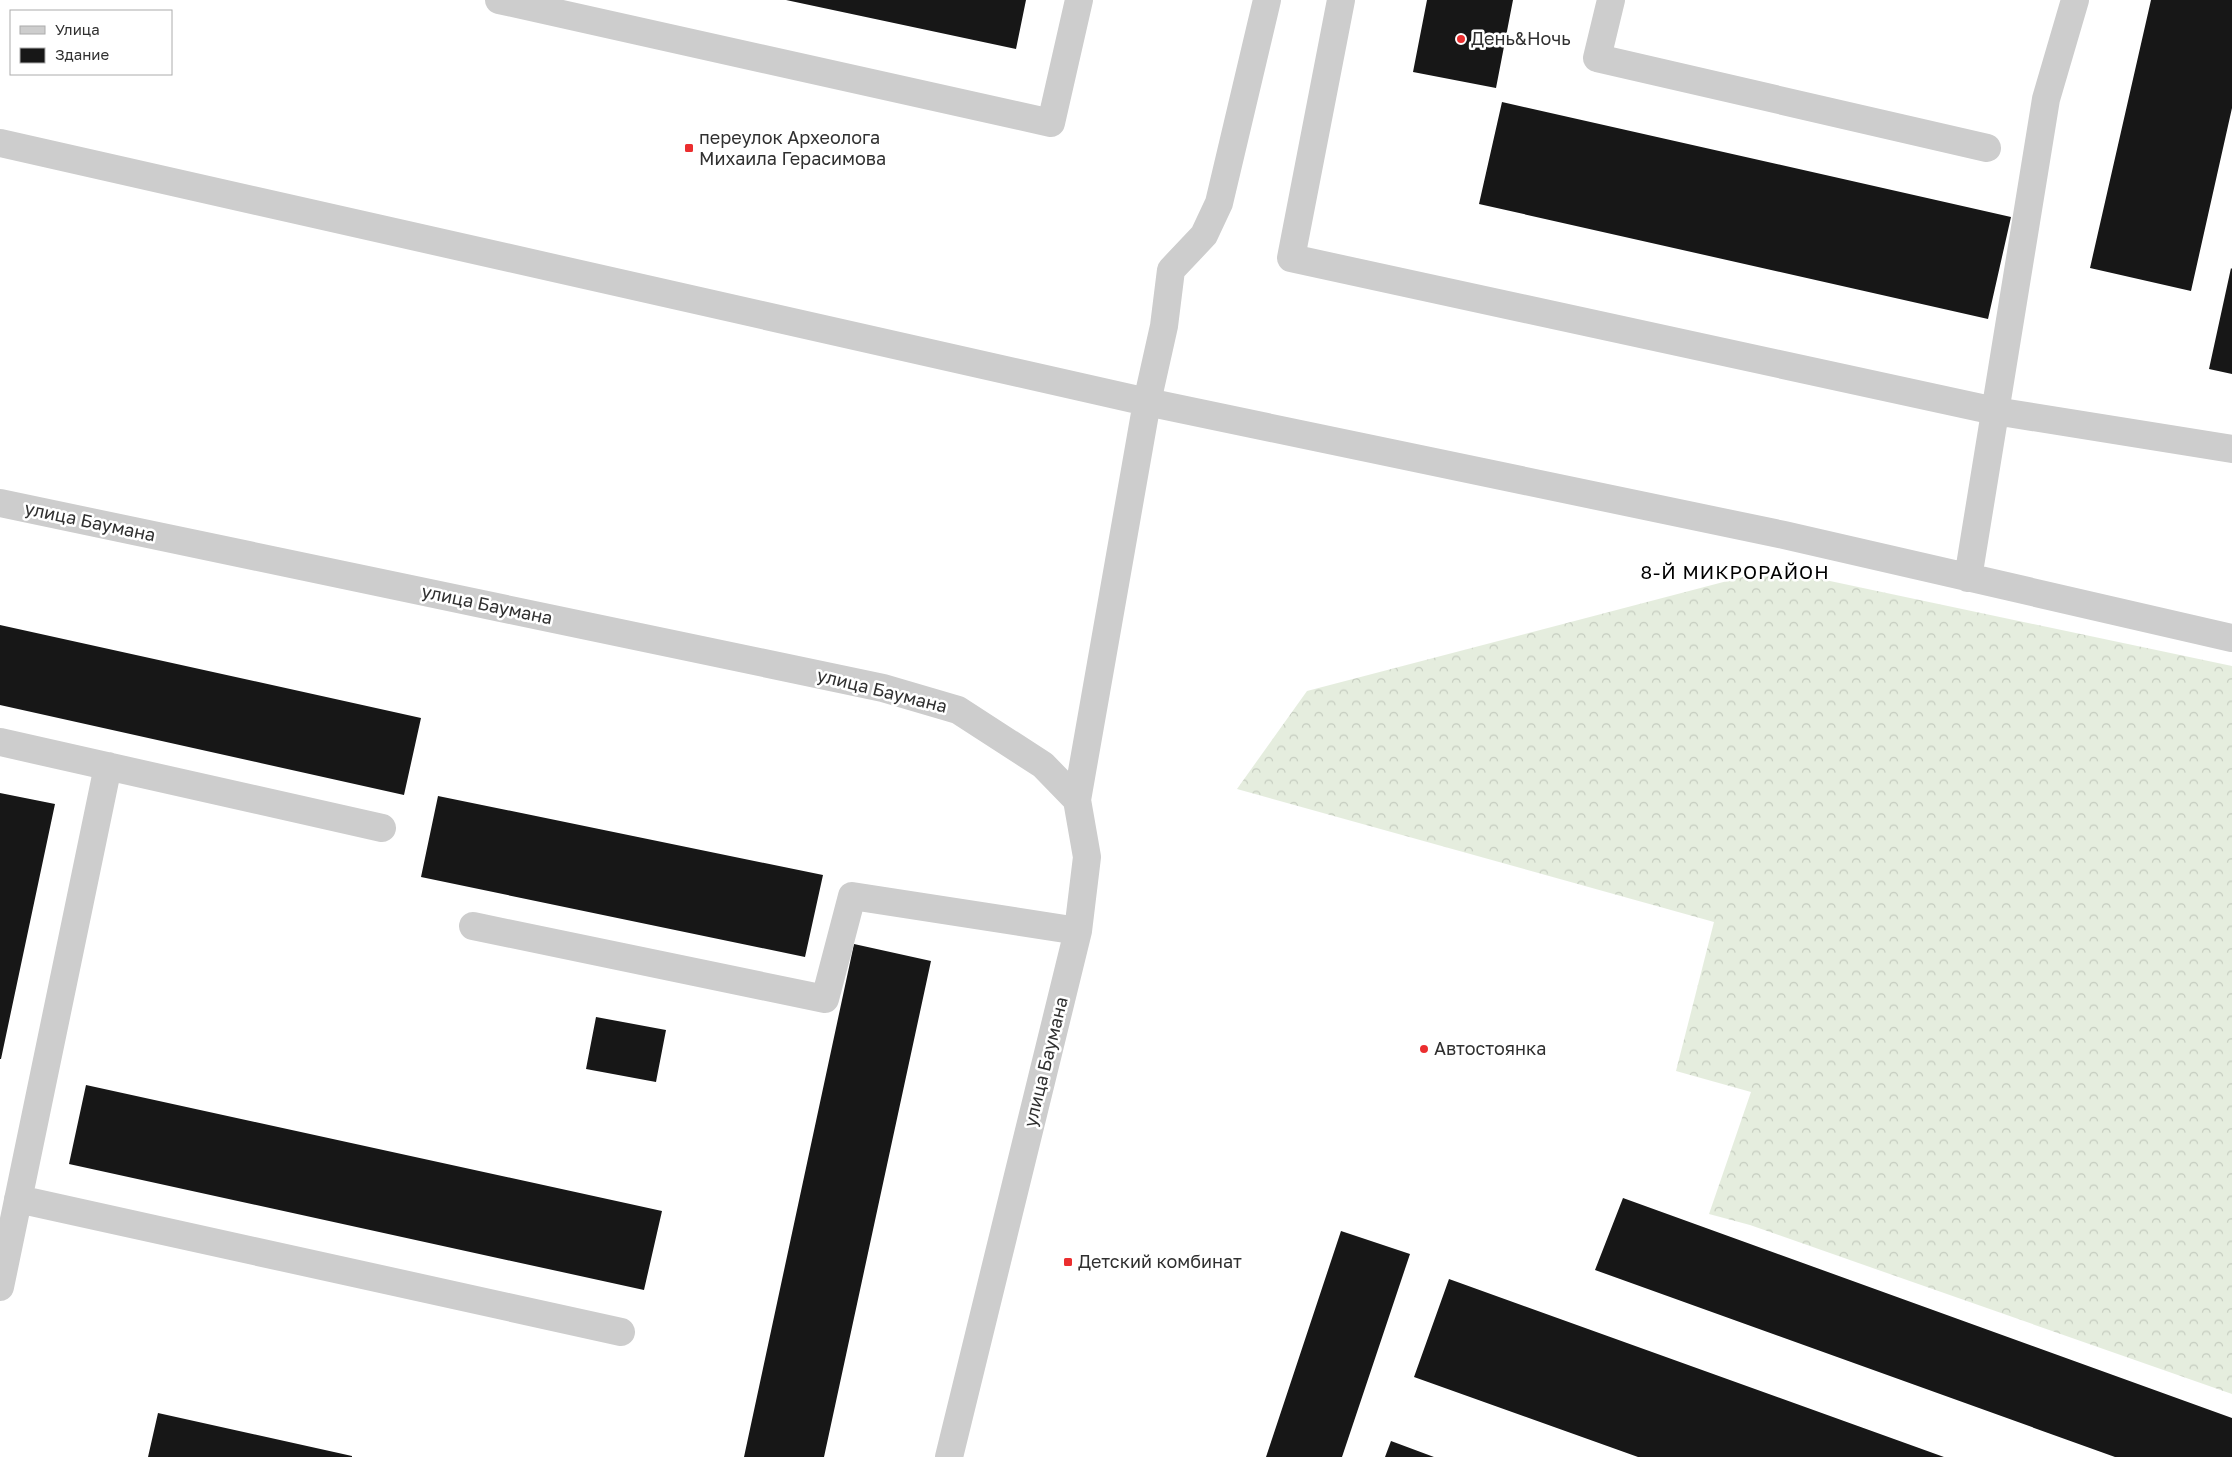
<svg xmlns="http://www.w3.org/2000/svg" width="2232" height="1457" font-family="'Golos Text',sans-serif">
  <style>
    .forest { fill: url(#forest-crowns) }
    .building { fill: #171717 }
    .lines { fill: none; stroke-linecap: round; stroke-linejoin: round }
    .minor { stroke: #cdcdcd; stroke-width: 28 }
    .poi-dot { fill: #eb2e2f; stroke: #fff; stroke-width: 2 }
    .labels { text-anchor: middle; stroke-width: 5; stroke-linejoin: round; paint-order: stroke }
    .poi-label { font-size: 18px; fill: #303030; stroke: #fff; text-anchor: start }
    .street-label { font-size: 18px; fill: #303030; stroke: #fff }
    .neighbourhood-label { font-size: 19px; letter-spacing: 1px; fill: #000; stroke: #fff }
  </style>
  <defs>
    <pattern id="forest-crowns" width="20" height="18" patternUnits="userSpaceOnUse" patternTransform="scale(1.25)"><rect width="20" height="18" fill="#e5edde"/><path d="M2 6a3 3 0 1 1 6 0M12 15a3 3 0 1 1 6 0" fill="none" stroke="#c5ccbf"/></pattern>
  </defs>
  <rect width="100%" height="100%" fill="#fff"/>
  <!-- forest -->
  <path class="forest" d="M1773,569L2232,666V1394L1750,1225L1709,1214L1751,1092L1676,1071L1714,922L1237,789L1307,691Z"/>
  <!-- building -->
  <path class="building" d="M786,0H1026L1016,49Z
    M1427,0H1513L1496,88L1413,72Z
    M2151,0H2232V108L2191,291L2090,268Z
    M1502,102L2011,217L1988,319L1479,204Z
    M2231,268L2232,269V374L2209,369Z
    M0,625L421,718L404,795L0,705Z
    M0,793L55,804L1,1059H0Z
    M438,796L823,875L805,957L421,877Z
    M854,944L931,961L824,1457H744Z
    M596,1017L666,1030L656,1082L586,1069Z
    M86,1085L662,1211L644,1290L69,1164Z
    M1623,1198L2232,1418V1457H2115L1595,1270Z
    M1341,1231L1410,1254L1342,1457H1266Z
    M1449,1279L1944,1457H1638L1414,1377Z
    M158,1413L352,1456V1457H148Z
    M1391,1441L1434,1457H1385Z"/>
  <g class="lines">
    <!-- minor -->
    <path class="minor" d="M499,0L1051,123L1079,0
      M1341,0L1291,258L1995,411L2232,449
      M1611,0L1597,58L1987,148
      M0,143L1147,402L1784,535L2232,638
      M0,503L883,688L958,710L1043,765L1077,800L1087,857L1078,931L949,1457
      M1968,578L2046,99L2075,0
      M0,742L382,828
      M1077,800L1147,402L1164,326L1171,270L1204,235L1219,203L1267,0
      M473,926L825,999L852,896L1078,931
      M18,1199L621,1332
      M0,1287L108,766"/>
  </g>
  <!-- markers -->
  <g class="poi-dot">
    <circle cx="1461" cy="39" r="5"/>
    <rect x="684" y="143" width="10" height="10" rx="2.5"/>
    <circle cx="1424" cy="1049" r="5"/>
    <rect x="1063" y="1257" width="10" height="10" rx="2.5"/>
  </g>
  <g class="labels">
    <!-- poi labels -->
    <g class="poi-label">
      <text x="1471" y="45">День&amp;Ночь</text>
      <text x="699" y="144">переулок Археолога<tspan x="699" dy="21">Михаила Герасимова</tspan></text>
      <text x="1434" y="1055">Автостоянка</text>
      <text x="1078" y="1268">Детский комбинат</text>
    </g>
    <!-- street labels -->
    <g class="street-label">
      <text transform="translate(90 522) rotate(12)" y="6">улица Баумана</text>
      <text transform="translate(487 605) rotate(12)" y="6">улица Баумана</text>
      <text transform="translate(882 691) rotate(14)" y="6">улица Баумана</text>
      <text transform="translate(1046 1062) rotate(-76)" y="6">улица Баумана</text>
    </g>
    <!-- neighbourhood labels -->
    <g class="neighbourhood-label">
      <text x="1735" y="579">8-Й МИКРОРАЙОН</text>
    </g>
  </g>
  <!-- legend -->
  <rect x="10" y="10" width="162" height="65" fill="#ffffff" stroke="#acacac"/>
  <rect x="20" y="26" width="25" height="8" fill="#cdcdcd" stroke="#acacac"/>
  <text x="55" y="35" font-size="15" fill="#303030">Улица</text>
  <rect x="20" y="48" width="25" height="15" fill="#171717" stroke="#acacac"/>
  <text x="55" y="60" font-size="15" fill="#303030">Здание</text>
</svg>
